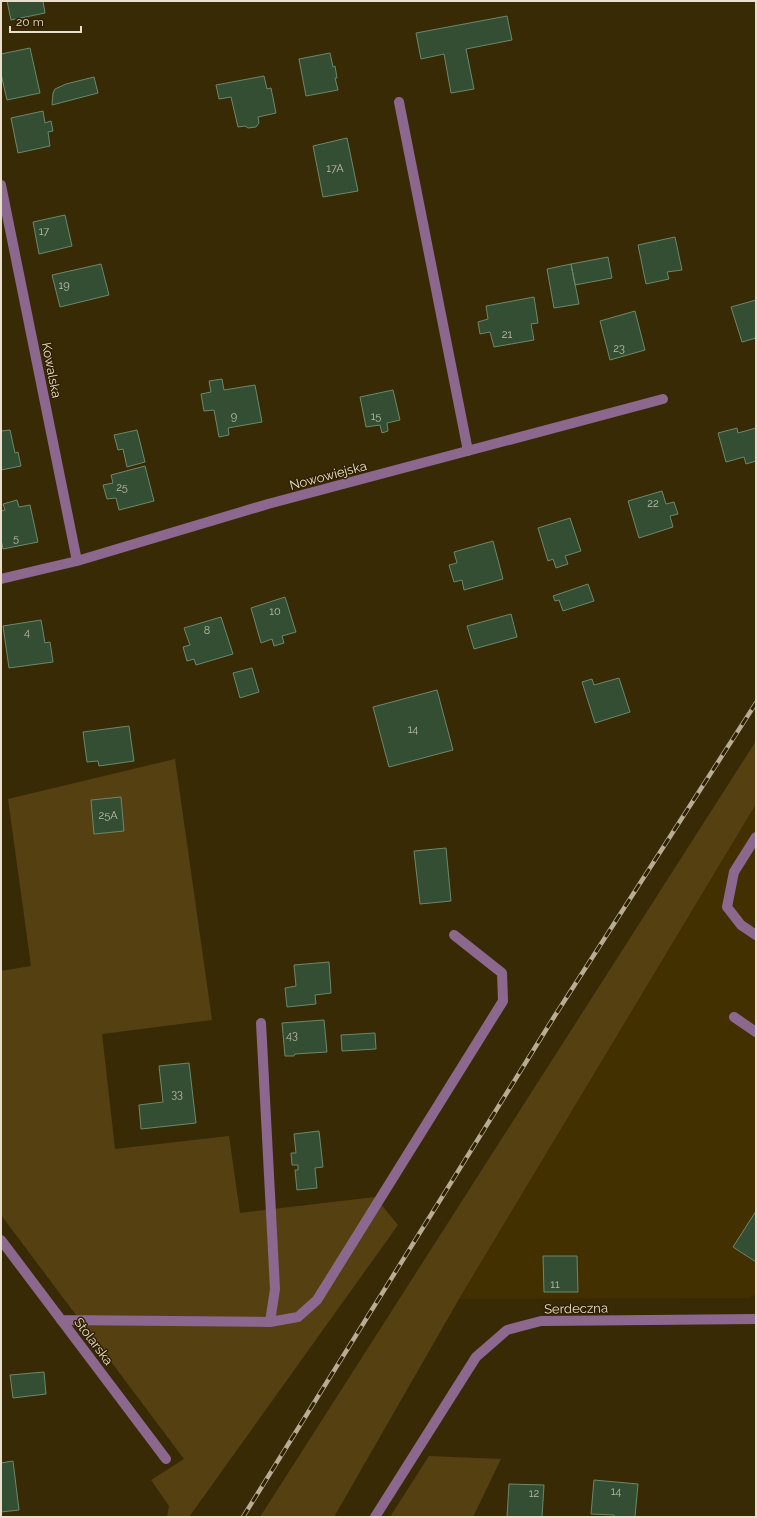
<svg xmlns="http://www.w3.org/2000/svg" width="757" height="1518" font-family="Raleway,sans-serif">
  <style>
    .built { fill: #433001 }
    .green { fill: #554012 }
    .building { fill: #344e33; stroke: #6b886b }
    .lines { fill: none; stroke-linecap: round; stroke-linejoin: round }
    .minor { stroke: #8c688f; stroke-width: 10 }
    .rail-casing { stroke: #b7ac94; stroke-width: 4.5 }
    .rail { stroke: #2f2000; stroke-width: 3; stroke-dasharray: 9; stroke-linecap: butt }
    .labels { text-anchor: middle; stroke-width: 3; stroke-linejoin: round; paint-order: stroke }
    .number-label { font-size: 11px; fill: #bcbba6 }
    .street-label { font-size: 13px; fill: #e9dfcc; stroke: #2f2000 }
  </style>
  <rect width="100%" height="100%" fill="#392a06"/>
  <!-- built -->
  <path class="built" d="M756,804V1294L748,1298L459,1299Z"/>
  <!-- green -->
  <path class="green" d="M756,741V804L459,1299L334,1517H260Z
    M175,759L212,1020L102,1034L115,1149L229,1136L240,1213L375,1197L398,1225L189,1517H167L169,1506L151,1480L184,1459L1,1215V971L31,966L8,799Z
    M429,1456L501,1459L473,1517H390Z"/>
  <!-- building -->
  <path class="building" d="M7,1H43L45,13L11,20Z
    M507,16L512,40L466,49L474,89L451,93L444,54L421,59L416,33Z
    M30,48L40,93L7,100L1,74V54Z
    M330,53L333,67L335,66L337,78H335L338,90L306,96L299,59Z
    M264,76L267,89L271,88L276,113L258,117L259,123L256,127L248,128L245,126L238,127L231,97L219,99L216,85Z
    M94,77L98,93L52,105L53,93L55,89L66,84Z
    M43,111L45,123L51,121L53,131L48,132L50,146L18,153L11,118Z
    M347,138L358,191L323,197L313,146Z
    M65,215L72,246L39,254L33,222Z
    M675,237L682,270L667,272L669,279L646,284L638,245Z
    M608,257L612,278L575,285L571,264Z
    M101,264L109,295L60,307L52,275Z
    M571,264L579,304L554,308L547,269Z
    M534,297L538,323L531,324L534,340L494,347L490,332L480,334L478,322L488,319L486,306Z
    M756,300V338L742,342L731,307Z
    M635,311L645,350L610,360L600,321Z
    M222,379L224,390L255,385L262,422L228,428L229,435L219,437L214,410L204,411L201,394L211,392L209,381Z
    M393,390L400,420L387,423L388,431L382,433L380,425L366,427L360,397Z
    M737,428L738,433L756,428V461L746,464L744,457L726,462L718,433Z
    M10,430L15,453L18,452L21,466L1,470V431Z
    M137,430L145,462L127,467L123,449L118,450L114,435Z
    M145,466L154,501L119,510L116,498L107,499L103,485L113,483L111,475Z
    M662,491L666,504L674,502L678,514L670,516L673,527L639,538L628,501Z
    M17,500L19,507L30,505L38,542L3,549L1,540V511L5,510L3,504Z
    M570,518L581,551L565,556L568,564L556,568L553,559L548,561L538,528Z
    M493,541L503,579L464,590L462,580L454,582L449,565L457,563L454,552Z
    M588,584L594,601L563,611L559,600L555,601L553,596Z
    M285,597L296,632L282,636L284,643L274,646L272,639L261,643L251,608Z
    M511,614L517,637L474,649L467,626Z
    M221,617L233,654L196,665L194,659L187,661L183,647L190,645L184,628Z
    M41,620L45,643L50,642L53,662L9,668L3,626Z
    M252,668L259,692L240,698L233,673Z
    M619,678L630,712L595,723L582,682L592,679L594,685Z
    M437,690L453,750L389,767L373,707Z
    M129,726L134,761L99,766L98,761L87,762L83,732Z
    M121,797L124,831L94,834L91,800Z
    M446,848L451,901L420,904L414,851Z
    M329,962L331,993L315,995L316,1004L287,1007L285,988L296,986L294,965Z
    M324,1020L327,1052L295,1054L294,1056H285L282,1023Z
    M375,1033L376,1049L342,1051L341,1035Z
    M189,1063L196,1123L141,1129L139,1105L163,1102L159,1066Z
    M319,1131L323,1167L315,1168L317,1188L297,1190L295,1170H298V1165H292L291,1153H296L294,1134Z
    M756,1211V1262L733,1247Z
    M543,1256H577L578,1292H544Z
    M44,1372L46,1394L13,1398L10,1375Z
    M13,1461L19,1510L1,1512V1463Z
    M594,1480L638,1484L635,1517H614V1515L591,1514Z
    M509,1484L544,1485L542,1517H507Z"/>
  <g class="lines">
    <!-- minor -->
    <path class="minor" d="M399,102L468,451
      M1,185L77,561
      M1,579L77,561L268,504L663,399
      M756,837L734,872L727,907L741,925L756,935
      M734,1017L756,1032
      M261,1023L275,1289L270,1322
      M1,1240L166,1459
      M61,1320L270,1322L298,1317L317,1300L503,1001L502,973L454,935
      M375,1517L476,1357L507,1330L541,1321L756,1319"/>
    <defs>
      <path id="rail" d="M243,1517L554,1017L756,703"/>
    </defs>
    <!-- rail casing -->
    <use href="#rail" class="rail-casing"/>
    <!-- rail -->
    <use href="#rail" class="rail"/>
  </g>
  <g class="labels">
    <!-- number labels -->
    <g class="number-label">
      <text x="335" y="172">17A</text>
      <text x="44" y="235">17</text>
      <text x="64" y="289">19</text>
      <text x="507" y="338">21</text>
      <text x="619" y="352">23</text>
      <text x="234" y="420">9</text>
      <text x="376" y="420">15</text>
      <text x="122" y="491">25</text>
      <text x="653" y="507">22</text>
      <text x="16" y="542">5</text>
      <text x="275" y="615">10</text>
      <text x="207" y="634">8</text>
      <text x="27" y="636">4</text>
      <text x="413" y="733">14</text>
      <text x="108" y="819">25A</text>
      <text x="292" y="1039">43</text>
      <text x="177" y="1098">33</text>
      <text x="555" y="1288">11</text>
      <text x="616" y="1495">14</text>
      <text x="534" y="1497">12</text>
    </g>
    <!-- street labels -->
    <g class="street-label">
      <text transform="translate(52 370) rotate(79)" y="5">Kowalska</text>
      <text transform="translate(328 475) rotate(-15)" y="5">Nowowiejska</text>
      <text transform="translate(576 1308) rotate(-1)" y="5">Serdeczna</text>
      <text transform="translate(94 1341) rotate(53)" y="5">Stolarska</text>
    </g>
  </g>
  <!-- border -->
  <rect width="757" height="1518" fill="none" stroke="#e9dfcc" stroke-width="4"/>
  <!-- scale -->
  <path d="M10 26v6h71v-6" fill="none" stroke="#e9dfcc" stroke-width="2"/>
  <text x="16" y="26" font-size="12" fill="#e9dfcc" stroke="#2f2000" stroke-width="3" paint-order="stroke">20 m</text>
</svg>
